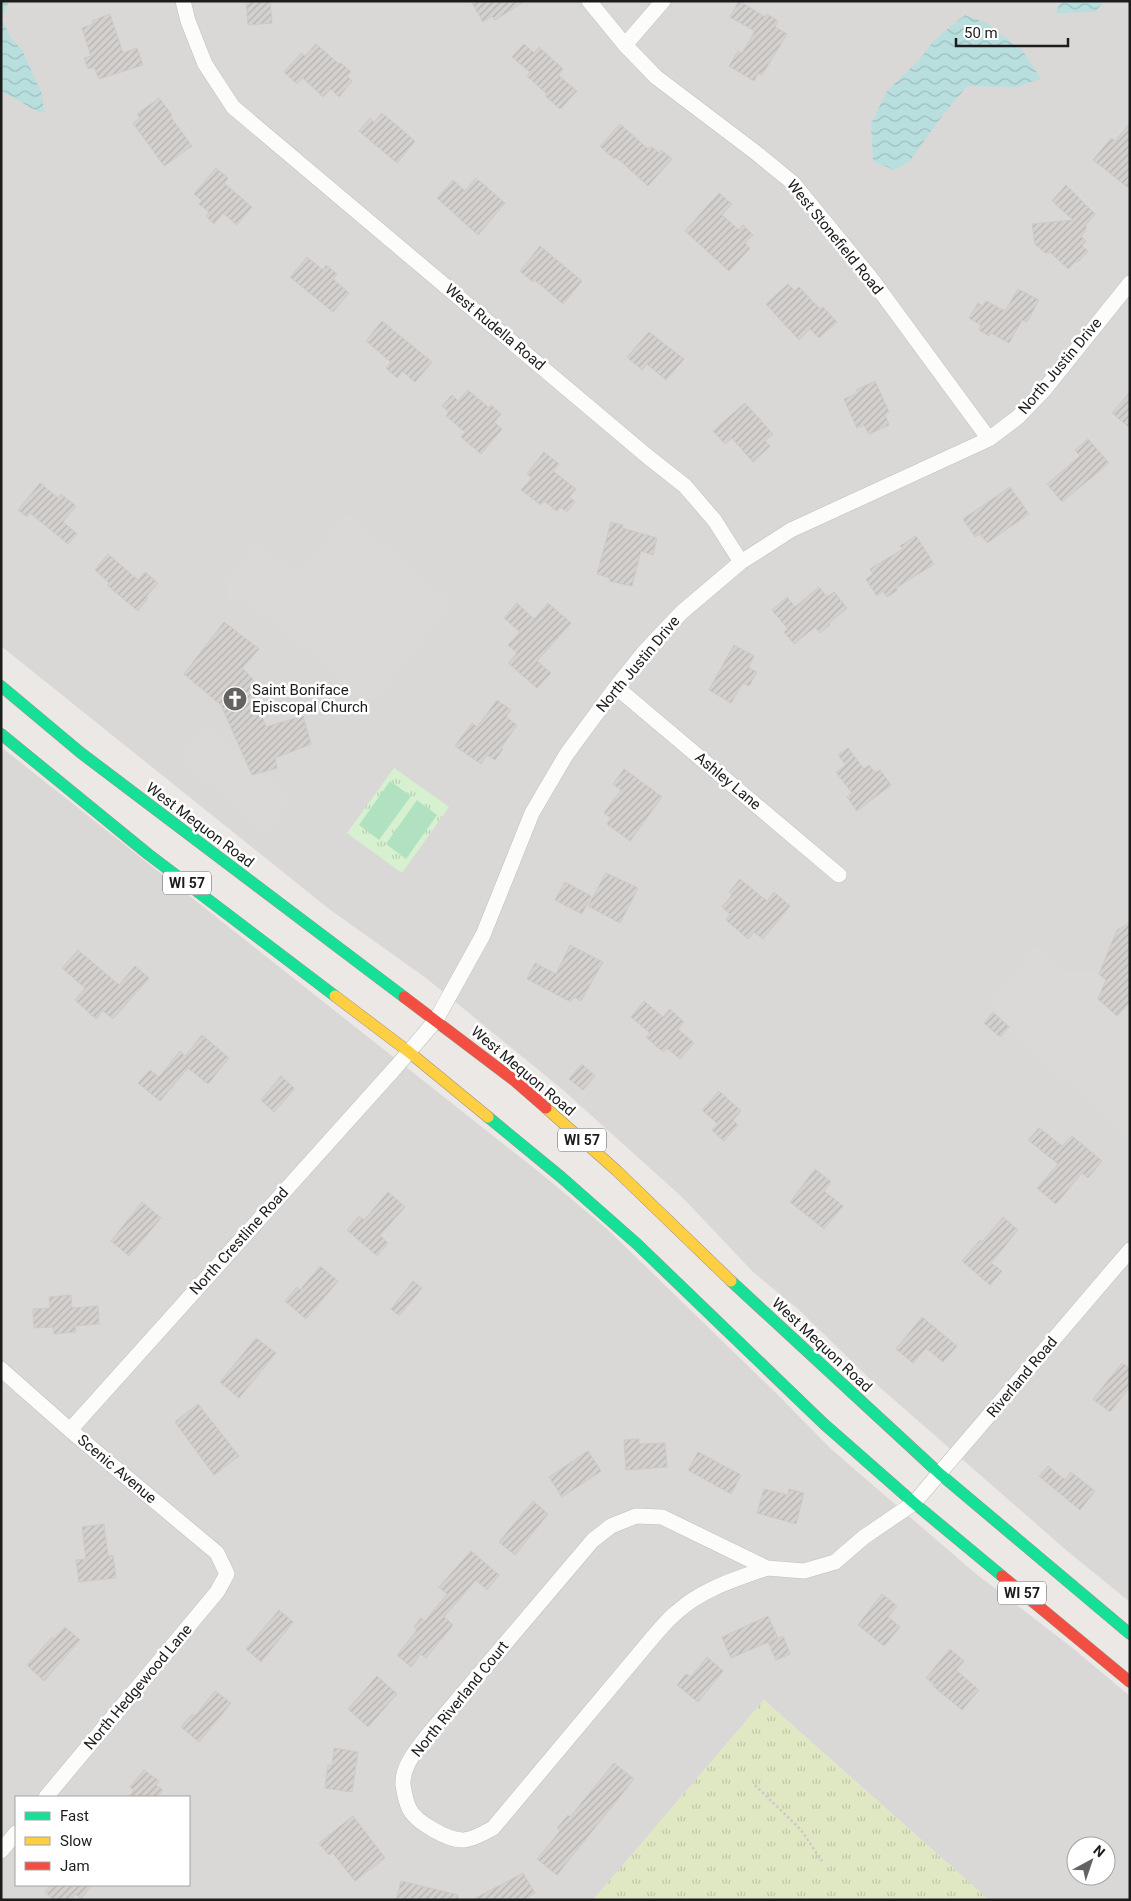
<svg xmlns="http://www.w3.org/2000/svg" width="1131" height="1901" font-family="Roboto,sans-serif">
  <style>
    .residential { fill: #dad8d7; fill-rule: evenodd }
    .grass { fill: url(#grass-tufts) }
    .park { fill: url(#park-tufts) }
    .pitch { fill: #b0e2c2 }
    .parking { fill: #dbd9d8 }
    .water { fill: url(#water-waves) }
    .building { fill: url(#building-hatch); stroke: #cec9c6 }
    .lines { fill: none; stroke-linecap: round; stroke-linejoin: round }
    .street-casing { stroke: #c2c0bf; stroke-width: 16 }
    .fast-casing { stroke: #a19182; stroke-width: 12 }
    .slow-casing { stroke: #a19182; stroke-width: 12 }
    .jam-casing { stroke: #a19182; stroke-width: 12 }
    .path { stroke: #d5c6c7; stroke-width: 2.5; stroke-dasharray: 2.5 2.5; stroke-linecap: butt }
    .street { stroke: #fcfcfb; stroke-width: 15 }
    .fast { stroke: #16e098; stroke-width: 11 }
    .slow { stroke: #ffcf43; stroke-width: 11 }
    .jam { stroke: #f24e42; stroke-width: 11 }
    .labels { text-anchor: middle; stroke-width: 5; stroke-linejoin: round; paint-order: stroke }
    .shield { fill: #fff; stroke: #606060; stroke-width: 1 }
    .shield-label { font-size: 14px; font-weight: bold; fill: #1c1c1c }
    .street-label { font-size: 15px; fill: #1c1c1c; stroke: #fff }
    .poi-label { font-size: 15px; fill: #1c1c1c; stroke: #fff; text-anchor: start }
  </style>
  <defs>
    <pattern id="grass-tufts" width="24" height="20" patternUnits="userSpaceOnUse" patternTransform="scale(1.25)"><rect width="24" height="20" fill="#dfe8c3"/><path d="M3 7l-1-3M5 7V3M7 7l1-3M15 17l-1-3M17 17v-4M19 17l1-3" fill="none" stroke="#bfc6a7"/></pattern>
    <pattern id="park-tufts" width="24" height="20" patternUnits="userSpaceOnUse" patternTransform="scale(1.25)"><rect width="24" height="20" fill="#d7f1d0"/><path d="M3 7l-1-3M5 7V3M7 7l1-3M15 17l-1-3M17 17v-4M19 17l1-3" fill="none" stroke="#b8ceb2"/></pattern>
    <pattern id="water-waves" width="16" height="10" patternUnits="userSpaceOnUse" patternTransform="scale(1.25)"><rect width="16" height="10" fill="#b8dede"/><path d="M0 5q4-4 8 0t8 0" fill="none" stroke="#9ebebe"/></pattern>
    <pattern id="building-hatch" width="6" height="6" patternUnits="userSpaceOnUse" patternTransform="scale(1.25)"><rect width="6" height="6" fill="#d3d0ce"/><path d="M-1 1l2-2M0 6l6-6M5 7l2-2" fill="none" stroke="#b5b2b0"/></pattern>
  </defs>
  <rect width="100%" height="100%" fill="#ebe8e5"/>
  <!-- residential -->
  <path class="residential" d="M1,1H1130V1602L1066,1550L869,1378L798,1309L753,1272L682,1197L563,1090L426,978L329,909L1,646Z
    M1,747L544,1176L606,1228L778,1395L831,1449L975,1573L1070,1646L1130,1696V1900H989L764,1700L593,1900H1ZM16,1797H189V1885H16ZM1076,1846H1106V1876H1076Z"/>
  <!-- grass -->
  <path class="grass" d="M764,1700L989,1900H593Z"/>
  <!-- park -->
  <path class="park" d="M394,768L449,807L402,873L347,833Z"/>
  <!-- pitch -->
  <path class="pitch" d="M390,781L411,796L379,840L359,825Z
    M417,800L437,815L406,859L386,844Z"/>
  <!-- parking -->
  <path class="parking" d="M347,514L452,604L369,706L358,694H347L345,690L320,660L258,609L236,598L229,601L226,580L257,542L296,575Z
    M206,727L245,760L252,775L260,773L292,801L264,832L180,758Z
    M1036,947L1069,974L1087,971L1099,974L1106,980L1098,999L1130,1004V1137L1009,1031L1014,1023L989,1002Z"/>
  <!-- water -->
  <path class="water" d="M1,1H9L2,19L10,37L22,50L42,94L44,113C34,112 13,96 1,91Z
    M1062,1H1104L1095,12L1055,13Z
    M965,15L987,23L1023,51L1041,79L1015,87L967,86L942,116L909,162L894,170L873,161L871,124L887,91L920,59L935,39Z"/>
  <!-- building -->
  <path class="building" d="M246,1H270L272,23L248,25Z
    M471,1H525L495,20L492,16L483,22Z
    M739,1L765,17L767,14L778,21L775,27L787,34L762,75L758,73L754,81L729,66L738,51L742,53L755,31L730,17Z
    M110,14L123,53L137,48L143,65L99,79L94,67L88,69L84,58L91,56L82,28L93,24L92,21Z
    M316,44L339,64L341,63L351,72L347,76L352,81L339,97L331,89L323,97L303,78L297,84L284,72L301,53L305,56Z
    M524,44L534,53L539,47L563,69L558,75L577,91L560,109L545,96L547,94L527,76L530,72L512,57Z
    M159,98L172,115L170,116L192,146L164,166L133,123L140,118L137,114Z
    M382,113L415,141L397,163L359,131L370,118L374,122Z
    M1130,123V189L1093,160L1111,138L1115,141Z
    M620,124L648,149L651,146L659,153L661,150L672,159L648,186L616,157L614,159L600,146Z
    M216,168L228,178L224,183L252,207L237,225L223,213L214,224L206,216L209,212L199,204L202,201L194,194Z
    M476,178L505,203L478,235L437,198L453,180L465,191Z
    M1066,185L1095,214L1086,225V230L1081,236L1086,241L1082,246L1088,251L1079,261L1075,262L1068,269L1051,253H1045L1035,244L1032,224L1073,220L1052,201Z
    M719,193L732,204L722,215L739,230L743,225L753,235L745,243L750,248L729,271L685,231Z
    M540,246L582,281L563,304L535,280L533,282L520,271Z
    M307,257L323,270L326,265L337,274L333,279L349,293L333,312L290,277Z
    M788,284L795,291L799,287L820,309L823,307L837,322L819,338L810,329L799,340L766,304Z
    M1018,289L1039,300L1027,322L1022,320L1009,343L991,333L989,336L979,330L981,325L969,318L978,303L983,306L986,301L1005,311Z
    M382,321L432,362L415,382L402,371L397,378L386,368L391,362L366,341Z
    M649,332L684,359L666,380L647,364L642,370L627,357Z
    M875,381L889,412L885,414L889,425L869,434L864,425L857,428L844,399L858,393L856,390Z
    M468,390L489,408L491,405L501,414L494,422L502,429L481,454L461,437L465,432L446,416L449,412L442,406L452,395L458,401Z
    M1130,392V428L1112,413Z
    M745,403L773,434L765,441L770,446L753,462L732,438L725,444L713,431Z
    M1088,439L1109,463L1062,502L1047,484L1080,456L1075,450Z
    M544,452L559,464L553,471L576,489L569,497L575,502L567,512L560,507L557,511L544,501L541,505L521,490L532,478L527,474Z
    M40,483L58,498L61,494L76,506L63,522L77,534L68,544L30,513L27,517L18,510Z
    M1010,487L1029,514L987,543L980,534L975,537L963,519Z
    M611,522L623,525L622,528L657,538L653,555L641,551L632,586L609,581L610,578L597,574Z
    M916,536L934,564L896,588L898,590L887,597L883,591L877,596L866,579L873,574L870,569L903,549L900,546Z
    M108,554L138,580L145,572L158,583L146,597L148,598L138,611L107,585L109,583L95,570Z
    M819,587L827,597L834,592L847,608L829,623L830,625L820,633L815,627L794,644L784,632L788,629L772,610L787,597L795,607Z
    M517,603L534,619L548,603L571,623L537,661L551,673L537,688L508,663L517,653L508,645L520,632L504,618Z
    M224,622L259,649L242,668L252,678L260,690L254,694L266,727L303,716L311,744L275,758L277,768L252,775L221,705L184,674Z
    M734,645L754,656L748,667L757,672L749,686L743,683L731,703L709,690Z
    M497,700L511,710L506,717L517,725L501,748L503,749L495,760L487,755L481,764L455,746L472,723L477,727Z
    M848,748L864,769L869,765L875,773L880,770L891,785L857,811L847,797L852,793L836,772L846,765L838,755Z
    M624,769L662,797L630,841L607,824L611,818L604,813L621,790L613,784Z
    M606,873L638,888L620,923L588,906Z
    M740,879L767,901L774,892L790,906L763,939L754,932L748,939L726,920L730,914L722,907L732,895L729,892Z
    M565,882L591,896L582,914L555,900Z
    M1130,923V1002L1117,1016L1098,999L1106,980L1099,974L1117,930Z
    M570,945L603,962L581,1001L574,997L571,1002L527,979L535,963L556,974Z
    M78,950L119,985L135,966L149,978L113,1019L103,1011L96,1019L75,1000L85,988L62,968Z
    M644,1001L663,1017L670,1009L684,1022L678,1029L694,1043L680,1059L667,1048L663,1052L646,1037L650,1033L631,1017Z
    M993,1012L1009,1027L1000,1037L984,1023Z
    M202,1035L229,1058L208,1084L188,1068L160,1101L138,1083L150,1070L159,1077L180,1051L185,1056Z
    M582,1064L595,1076L583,1090L569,1079Z
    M281,1076L295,1089L274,1112L261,1100Z
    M719,1091L741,1111L733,1120L738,1125L724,1141L712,1130L718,1124L702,1110Z
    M1039,1128L1062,1146L1072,1136L1102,1161L1088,1178L1082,1173L1056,1204L1037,1188L1058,1164L1028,1140Z
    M815,1169L831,1182L824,1191L843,1206L824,1229L790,1202Z
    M388,1192L405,1207L380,1235L388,1243L377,1256L347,1230L359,1216L364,1220Z
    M142,1202L161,1218L129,1256L111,1241Z
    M1003,1217L1018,1230L991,1263L1002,1271L990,1285L962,1261L980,1240L982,1242Z
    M320,1266L338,1281L306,1319L285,1301L297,1287L300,1290Z
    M413,1281L422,1288L399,1316L391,1309Z
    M71,1295L72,1308L98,1306L99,1324L75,1326L76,1332L54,1334L53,1327L34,1328L33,1309L50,1308L49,1297Z
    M922,1317L957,1346L943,1362L926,1348L913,1363L896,1349Z
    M256,1338L276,1353L239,1398L220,1382Z
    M1122,1363L1130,1369V1387L1110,1412L1093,1399Z
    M198,1404L239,1456L214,1475L175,1422Z
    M639,1439V1444L665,1443L667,1467L626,1470L624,1440Z
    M588,1451L601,1471L562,1497L549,1477Z
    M698,1452L741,1475L731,1494L688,1470Z
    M1048,1466L1065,1480L1071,1472L1095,1491L1080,1510L1039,1476Z
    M764,1489L788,1495L789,1489L804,1493L796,1524L757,1513Z
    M533,1501L548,1514L515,1555L499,1542Z
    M104,1524L108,1556L113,1555L116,1578L79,1582L76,1560L86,1559L82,1527Z
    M471,1551L499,1575L487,1590L476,1580L444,1617L453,1625L426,1658L421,1654L411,1667L397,1655L417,1630L414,1627L421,1618L425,1621L447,1594L439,1587Z
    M882,1594L897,1606L888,1617L900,1627L884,1646L858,1625Z
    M279,1610L293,1622L261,1662L246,1649Z
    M768,1616L778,1638L731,1658L722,1637Z
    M65,1627L80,1640L44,1681L27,1665L52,1637L54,1639Z
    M783,1636L790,1654L776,1660L768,1642Z
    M950,1649L964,1661L956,1670L979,1690L962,1710L933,1686L934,1684L926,1678Z
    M707,1657L723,1671L698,1702L677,1685L686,1674L691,1677Z
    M377,1676L397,1694L368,1727L348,1709Z
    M215,1691L231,1703L199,1742L181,1727L192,1714L195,1716Z
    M334,1748L358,1752L352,1792L325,1788L328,1765L332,1766Z
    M614,1763L634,1779L557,1875L537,1859L560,1831L557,1828L568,1815L570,1817Z
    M144,1770L159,1781L156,1785L163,1790L157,1797H128L134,1790L130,1787Z
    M353,1816L385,1858L355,1881L332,1852L329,1855L319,1843Z
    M523,1873L535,1893L523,1900H472Z
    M401,1881L458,1895V1900H396Z
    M51,1885H92L81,1899L75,1894L71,1900H54L45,1892Z"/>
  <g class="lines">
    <defs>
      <path id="street" d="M183,1L188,21L205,64L233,107L647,456L685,486L715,521L741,562
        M589,1L625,45L656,77L755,152L793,183L870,277L989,439
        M625,45L663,1
        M616,687L839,875
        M1,1369L70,1430L217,1553L227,1574L217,1592L46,1797
        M70,1430L396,1067L436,1020L483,935L532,813L566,755L616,687L645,651L682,612L741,562L791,530L989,439L1018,417L1044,390L1130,283
        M636,1516L662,1517L767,1568C736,1579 702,1589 677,1612C668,1619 660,1629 653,1637L493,1828C484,1833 474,1839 464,1840C449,1841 415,1822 409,1808C406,1802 404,1791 403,1785C402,1766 416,1751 426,1737L593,1540L611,1526Z
        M767,1568L804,1571L835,1562L864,1537L914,1503L1130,1250
        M1,1851L16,1833"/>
      <path id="fast" d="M1,686L81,753L404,997
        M1,734L148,854L335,996
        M488,1117L561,1177L637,1244L824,1424L914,1503L1002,1576
        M731,1281L940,1474L1130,1634"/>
      <path id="slow" d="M335,996L409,1052L488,1117
        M546,1108L616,1170L731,1281"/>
      <path id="jam" d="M404,997L515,1081L546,1108
        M1002,1576L1130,1682"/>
    </defs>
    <!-- street casing -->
    <use href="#street" class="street-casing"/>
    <!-- fast casing -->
    <use href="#fast" class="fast-casing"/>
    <!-- slow casing -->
    <use href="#slow" class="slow-casing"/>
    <!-- jam casing -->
    <use href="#jam" class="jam-casing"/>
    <!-- path -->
    <path class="path" d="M755,1785L801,1830L822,1861"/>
    <!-- street -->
    <use href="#street" class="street"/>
    <!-- fast -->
    <use href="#fast" class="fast"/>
    <!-- slow -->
    <use href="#slow" class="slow"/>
    <!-- jam -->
    <use href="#jam" class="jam"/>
  </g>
  <!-- icons -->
  <defs>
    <symbol id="church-disc" viewBox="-11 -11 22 22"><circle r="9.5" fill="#646362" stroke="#fff"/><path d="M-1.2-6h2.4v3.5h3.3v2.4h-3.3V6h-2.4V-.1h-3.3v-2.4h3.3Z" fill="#fff"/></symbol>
  </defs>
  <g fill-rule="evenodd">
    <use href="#church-disc" x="221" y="685" width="28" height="28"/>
  </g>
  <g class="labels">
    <!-- shield labels -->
    <g class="shield">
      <rect x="163" y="871.5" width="48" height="23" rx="4"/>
      <rect x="558" y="1128.5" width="48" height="23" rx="4"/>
      <rect x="998" y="1581.5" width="48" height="23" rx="4"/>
    </g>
    <g class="shield-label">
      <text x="187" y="888">WI 57</text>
      <text x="582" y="1145">WI 57</text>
      <text x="1022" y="1598">WI 57</text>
    </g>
    <!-- street labels -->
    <g class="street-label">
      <text transform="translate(835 237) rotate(51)" y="5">West Stonefield Road</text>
      <text transform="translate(495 327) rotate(40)" y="5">West Rudella Road</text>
      <text transform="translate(1060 366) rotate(-50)" y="5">North Justin Drive</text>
      <text transform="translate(638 664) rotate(-50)" y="5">North Justin Drive</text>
      <text transform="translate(728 781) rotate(40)" y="5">Ashley Lane</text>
      <text transform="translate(200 825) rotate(37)" y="5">West Mequon Road</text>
      <text transform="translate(523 1071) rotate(40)" y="5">West Mequon Road</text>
      <text transform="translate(239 1241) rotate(-48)" y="5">North Crestline Road</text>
      <text transform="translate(822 1345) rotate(43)" y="5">West Mequon Road</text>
      <text transform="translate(1022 1377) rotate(-50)" y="5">Riverland Road</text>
      <text transform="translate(117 1469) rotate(40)" y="5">Scenic Avenue</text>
      <text transform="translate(138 1687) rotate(-50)" y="5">North Hedgewood Lane</text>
      <text transform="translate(460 1699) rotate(-51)" y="5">North Riverland Court</text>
    </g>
    <!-- poi labels -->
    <g class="poi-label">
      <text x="252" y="695">Saint Boniface<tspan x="252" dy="17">Episcopal Church</tspan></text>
    </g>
  </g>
  <!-- border -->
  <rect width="1131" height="1901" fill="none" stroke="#1c1c1c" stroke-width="5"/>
  <!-- legend -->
  <rect x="15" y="1796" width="175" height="90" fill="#ffffff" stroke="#a4a4a4"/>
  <rect x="25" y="1812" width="25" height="8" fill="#16e098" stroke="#a4a4a4"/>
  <text x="60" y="1821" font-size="15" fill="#1c1c1c">Fast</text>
  <rect x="25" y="1837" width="25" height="8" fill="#ffcf43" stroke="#a4a4a4"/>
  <text x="60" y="1846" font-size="15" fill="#1c1c1c">Slow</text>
  <rect x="25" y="1862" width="25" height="8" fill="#f24e42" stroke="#a4a4a4"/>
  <text x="60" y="1871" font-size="15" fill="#1c1c1c">Jam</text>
  <!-- north arrow -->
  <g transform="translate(1091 1861) rotate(40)"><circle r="24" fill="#ffffff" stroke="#a4a4a4"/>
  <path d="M0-4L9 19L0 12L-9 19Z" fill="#646362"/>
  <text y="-8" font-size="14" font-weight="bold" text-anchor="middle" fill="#1c1c1c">N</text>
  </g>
  <!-- scale -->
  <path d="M956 38v8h112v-8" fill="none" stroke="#1c1c1c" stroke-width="2.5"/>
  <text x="964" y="38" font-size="15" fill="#1c1c1c" stroke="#ffffff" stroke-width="4" paint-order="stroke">50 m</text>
</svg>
